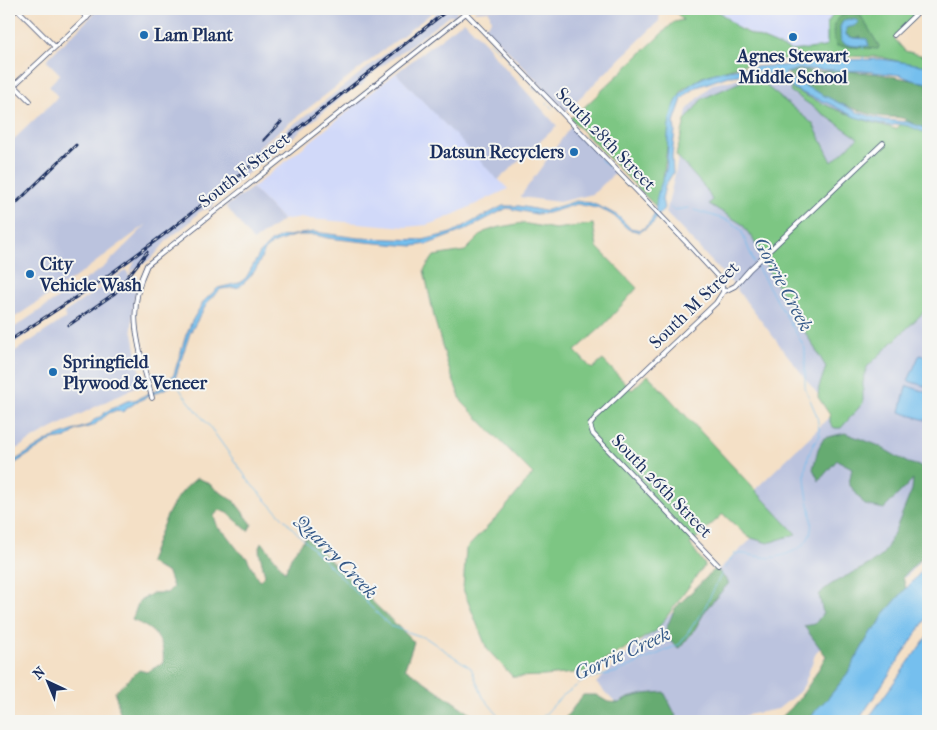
<svg xmlns="http://www.w3.org/2000/svg" width="937" height="730" font-family="'IM FELL French Canon',serif">
  <style>
    .built { fill: #d1d9f9 }
    .industrial { fill: #bbc3de }
    .green { fill: #7dc683; stroke: #4c7a70 }
    .forest { fill: #66ab71; stroke: #406d68; fill-rule: evenodd }
    .water { fill: #75bfee; stroke: #4877a6 }
    .lines { fill: none; stroke-linecap: round; stroke-linejoin: round }
    .stream { stroke: #75bfee; stroke-width: 1 }
    .minor-casing { stroke: #3c4a6e; stroke-width: 5.5 }
    .primary-casing { stroke: #3c4a6e; stroke-width: 8 }
    .minor { stroke: #fff; stroke-width: 4 }
    .primary { stroke: #fff; stroke-width: 5.5 }
    .rail-casing { stroke: #1b2f5e; stroke-width: 3 }
    .rail { stroke: #f6f6f2; stroke-width: 1; stroke-dasharray: 4; stroke-linecap: butt }
    .poi-dot { fill: #1f6fb2; stroke: #f6f6f2; stroke-width: 2 }
    .labels { text-anchor: middle; stroke-width: 4; stroke-linejoin: round; paint-order: stroke }
    .poi-label { font-size: 18px; font-weight: bold; fill: #1b2f5e; stroke: #f6f6f2; text-anchor: start }
    .street-label { font-size: 18px; fill: #1b2f5e; stroke: #f6f6f2 }
    .water-label { font-size: 19px; font-style: italic; fill: #365a89; stroke: #f6f6f2 }
  </style>
  <rect width="100%" height="100%" fill="#f6f6f2"/>
  <filter id="ink" filterUnits="userSpaceOnUse"><feTurbulence type="fractalNoise" baseFrequency=".02" numOctaves="2"/><feDisplacementMap in="SourceGraphic" scale="10" xChannelSelector="R" yChannelSelector="G"/><feConvolveMatrix kernelMatrix="1 2 1 2 8 2 1 2 1" color-interpolation-filters="sRGB"/></filter>
  <filter id="wash" filterUnits="userSpaceOnUse"><feTurbulence type="fractalNoise" baseFrequency=".0096" numOctaves="4" result="noise"/><feDisplacementMap in="SourceGraphic" scale="20" xChannelSelector="R" yChannelSelector="G"/><feGaussianBlur stdDeviation="1.12" result="paint"/><feColorMatrix in="noise" values="0 0 0 0 0 0 0 0 0 0 0 0 0 0 0 0 0 1.4 0 .05"/><feComposite in="paint" operator="in"/></filter>
  <g filter="url(#wash)">
    <rect width="100%" height="100%" fill="#f4e0c6"/>
    <!-- built -->
    <path class="built" d="M673,9H836L827,24V45L824,47L792,51L734,26L683,18Z
      M396,73L508,189L444,219L427,225L406,227L298,218L283,220L252,188Z"/>
    <!-- industrial -->
    <path class="industrial" d="M99,9H437L258,147V149L308,114L421,26L440,9H456L457,11L455,16H449L369,76L361,86H356L216,199L212,208L203,210L198,213L189,223L168,239L153,257L129,274L135,261L9,346V331L104,267L147,224L73,279L9,321V144L58,97L49,86L60,74L46,60Z
      M477,9H658L660,10L659,21L566,111L485,27L491,20L489,11L473,12Z
      M464,21L490,48L489,50L557,126L498,180L396,73Z
      M764,74L928,144V552L907,576L816,652L804,685L799,692L778,709L747,715L735,721H633L596,683L756,535L732,512L833,414L731,282L666,213L675,174L687,110L712,84Z
      M571,126L616,172L593,194L559,202L520,197Z
      M252,188L283,220L253,241L226,206Z
      M126,270L132,281L131,285H137L133,305L132,328L142,380L137,386L45,432L9,453V355L66,318L64,313Z"/>
    <!-- green -->
    <path class="green" d="M673,9H716L739,29L792,51L824,47L827,45V24L836,9H924L894,38L905,51L928,57V87L905,63L881,57L834,56L804,59L765,60L753,62L702,77L682,90L671,116L659,210L570,118L576,115L674,22L683,20Z
      M754,76L813,124L832,162L858,138L790,91L791,88C824,106 860,120 896,129L928,98V308L867,367L863,382V403L841,428H835L832,426L830,422V415L818,397L819,387L826,367L773,279L754,241L742,224L709,204L712,200L706,189L676,155L685,121L702,99Z
      M522,223L555,229L593,224L597,247L637,288L604,325L575,351L592,369L603,360L632,390L648,375L796,534L768,543L748,537L723,514L690,544L705,565L656,631L584,672L544,676L513,677L487,649L463,589L466,549L500,514L533,474L462,402L450,372L435,321L424,270L434,256L465,251L484,232L496,228Z"/>
    <!-- forest -->
    <path class="forest" d="M852,12L861,16L879,46L878,49L837,46C829,32 834,14 852,12ZM848,19V26L845,31L846,35L853,38L861,37L863,46L846,44L841,41Z
      M800,70L818,72L836,70L879,74L928,83V134C921,129 913,123 905,119C897,116 886,118 878,116C852,110 806,91 787,73Z
      M845,433L877,445L908,463L928,468V551L903,577L906,589L884,614L878,626L871,632L846,676L829,697L816,710L809,721H776C798,706 813,679 826,656L804,626L815,624L823,613L819,595C831,579 864,571 881,556C889,549 906,503 912,490L913,479L884,509L865,505L849,484L852,468L837,460L819,481L813,469L818,449L824,438Z
      M197,478L207,482L217,490L234,501L252,524L248,531L228,513L219,510L214,516L218,528L225,533L238,550L247,558L259,581L265,575L259,551L262,542L285,572L292,555L306,537L414,642L405,668L481,721H122L115,692L139,670L147,672L163,663C166,639 152,628 132,620L139,601L153,593H167L173,587L168,573L156,567L149,562C162,529 168,500 197,478Z
      M716,568L729,583L707,608L695,629L680,648L675,646L664,634L675,608Z
      M664,692L676,716L673,721H563L583,695H596L608,702L619,703L628,698L644,694Z"/>
    <!-- water -->
    <path class="water" d="M848,19L856,20L859,22L854,26L846,28V35L853,38L867,39L869,46C860,46 848,47 841,41L840,27L843,21Z
      M881,59L928,66V83L912,80L900,75L864,71L799,69L786,73L785,76L857,112L884,120L907,122L928,129V134L909,126L898,124L890,126L855,117L832,105L800,92L765,72L756,71L733,76H728L697,87L687,94L682,99L674,122L675,131L672,156L673,173L665,186L662,199L664,208L653,223L640,232L628,229L614,216L607,212L597,208L577,204L548,213L536,214L507,208L465,230L428,244L413,246L366,242L328,238L316,235H298L290,237L272,244L265,250L256,269L248,279L239,287L221,289L209,300L190,333L174,381L171,386L138,401L122,412L117,410L109,413L93,426L77,430L66,438L52,440L9,467V464L50,439L89,425L96,418L100,417L107,411L127,401L135,400L166,385L174,374L186,335L192,321L204,301L218,288L239,283L246,278L260,253L271,242L281,237L314,232L358,238L423,240L451,233L503,206H519L544,211L576,201L591,203L607,210L618,216L630,228L641,230C662,215 652,206 660,187C662,181 665,175 666,169C669,146 665,123 676,102C695,63 762,67 798,65C805,64 813,62 820,61C841,59 861,60 881,59Z
      M921,355L928,358V387L908,381L919,356Z
      M908,386L928,393V421L900,412L906,387Z
      M928,562V616L858,721H809L816,710L829,697L846,676L871,632L878,626L884,614L919,574Z
      M928,635V721H867V720Z"/>
    <g class="lines">
      <!-- stream -->
      <path class="stream" d="M489,42L500,53
        M863,46V49
        M507,60L513,67
        M863,60L864,57
        M521,75L524,78
        M532,87L536,91
        M547,103L552,108
        M576,134L580,137
        M600,159L609,167
        M671,208L674,210L688,208
        M694,210L730,221L741,230L754,262
        M174,380L183,394L210,427L251,484L299,535L390,626L426,638L471,668L483,697L503,721
        M725,568L734,554C748,552 762,560 776,557C832,544 805,510 805,474C805,467 808,458 810,451C813,445 815,440 820,436L817,416L805,388V348L756,265
        M539,721L561,697L586,679L617,672L680,644L704,609L722,573"/>
    </g>
  </g>
  <g filter="url(#ink)">
    <g class="lines">
      <defs>
        <path id="minor" d="M17,9L55,47
          M79,9L87,18
          M462,9L687,243L718,277L721,282L723,292
          M927,9L928,10
          M894,35L921,9
          M928,56V55
          M9,80L30,101
          M9,90L96,9
          M152,398C140,351 124,313 147,265L466,13
          M718,565L593,434L590,425L596,417L716,303L723,292L735,286L750,269L883,143"/>
        <path id="primary" d="M9,15L15,9"/>
      </defs>
      <!-- minor casing -->
      <use href="#minor" class="minor-casing"/>
      <!-- primary casing -->
      <use href="#primary" class="primary-casing"/>
      <!-- minor -->
      <use href="#minor" class="minor"/>
      <!-- primary -->
      <use href="#primary" class="primary"/>
      <defs>
        <path id="rail" d="M264,140L281,122
          M9,210L76,145
          M69,325L115,293L147,252
          M9,341L102,280L170,230L449,9"/>
      </defs>
      <!-- rail casing -->
      <use href="#rail" class="rail-casing"/>
      <!-- rail -->
      <use href="#rail" class="rail"/>
    </g>
  </g>
  <!-- markers -->
  <g class="poi-dot">
    <circle cx="144" cy="35" r="5"/>
    <circle cx="793" cy="37" r="5"/>
    <circle cx="574" cy="152" r="5"/>
    <circle cx="30" cy="274" r="5"/>
    <circle cx="53" cy="372" r="5"/>
  </g>
  <g class="labels">
    <!-- poi labels -->
    <g class="poi-label">
      <text x="154" y="41">Lam Plant</text>
      <text x="793" y="62" text-anchor="middle">Agnes Stewart<tspan x="793" dy="21">Middle School</tspan></text>
      <text x="564" y="158" text-anchor="end">Datsun Recyclers</text>
      <text x="40" y="270">City<tspan x="40" dy="21">Vehicle Wash</tspan></text>
      <text x="63" y="368">Springfield<tspan x="63" dy="21">Plywood &amp; Veneer</tspan></text>
    </g>
    <!-- street labels -->
    <g class="street-label">
      <text transform="translate(606 139) rotate(46)" y="6">South 28th Street</text>
      <text transform="translate(244 170) rotate(-38)" y="6">South F Street</text>
      <text transform="translate(694 305) rotate(-44)" y="6">South M Street</text>
      <text transform="translate(662 486) rotate(46)" y="6">South 26th Street</text>
    </g>
    <!-- water labels -->
    <g class="water-label">
      <text transform="translate(784 284) rotate(62)" y="7">Gorrie Creek</text>
      <text transform="translate(337 556) rotate(46)" y="7">Quarry Creek</text>
      <text transform="translate(622 653) rotate(-24)" y="7">Gorrie Creek</text>
    </g>
  </g>
  <!-- margin -->
  <rect width="937" height="730" fill="none" stroke="#f6f6f2" stroke-width="30"/>
  <!-- north arrow -->
  <g transform="translate(48 682) rotate(316)" stroke="#f6f6f2" stroke-width="4" paint-order="stroke">
  <path d="M0-4L9 19L0 12L-9 19Z" fill="#1b2f5e"/>
  <text y="-8" font-size="14" font-weight="bold" text-anchor="middle" fill="#1b2f5e">N</text>
  </g>
</svg>
